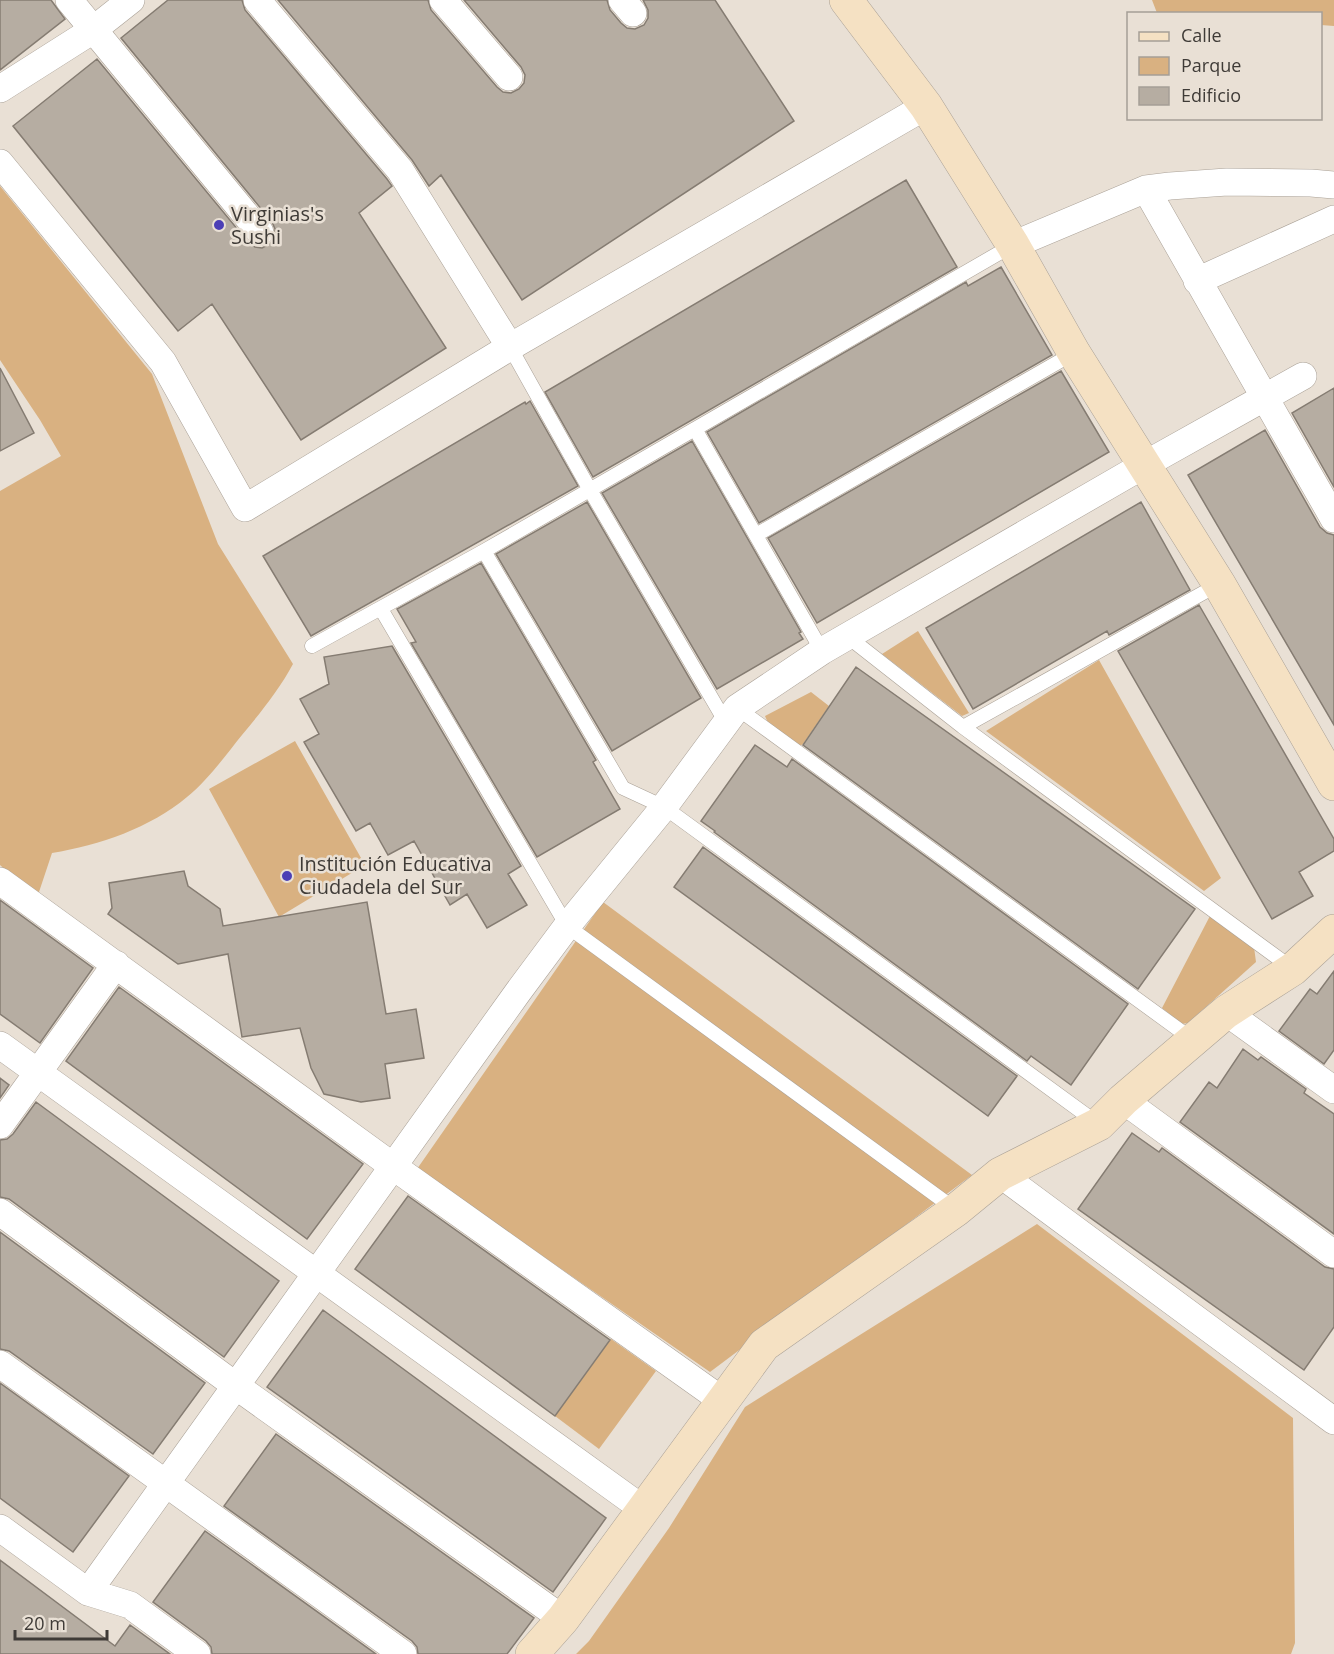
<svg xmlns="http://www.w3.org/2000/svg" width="1334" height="1654" font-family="'Open Sans',sans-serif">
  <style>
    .green { fill: #d9b181 }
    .building { fill: #b6ada2; stroke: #857c72; stroke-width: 1.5 }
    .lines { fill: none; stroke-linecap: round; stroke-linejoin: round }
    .lane-casing { stroke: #aaa197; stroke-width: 15 }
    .street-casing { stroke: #aaa197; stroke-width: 28 }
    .secondary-casing { stroke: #aaa197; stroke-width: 34 }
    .lane { stroke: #fff; stroke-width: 14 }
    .street { stroke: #fff; stroke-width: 27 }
    .secondary { stroke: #f5e1c3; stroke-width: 33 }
    .poi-dot { fill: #4c3fb6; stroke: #e9e0d5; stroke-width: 2 }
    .labels { text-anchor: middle; stroke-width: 5; stroke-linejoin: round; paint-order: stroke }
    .poi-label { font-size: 20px; fill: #3f3b37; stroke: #e9e0d5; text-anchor: start }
  </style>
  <rect width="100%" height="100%" fill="#e9e0d5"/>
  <!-- green -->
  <path class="green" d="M1152,0H1334V26L1321,25L1320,14L1157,13Z
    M0,186L152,374L218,544L293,664C279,690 261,712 242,735C225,756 208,780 187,797C150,828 100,845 52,853L37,898L0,865V491L61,456L40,420L0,360Z
    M918,631L969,713L962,716L882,654Z
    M1099,660L1221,878L1204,891L986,731Z
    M811,692L829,706L803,744L798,747L768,723L765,716Z
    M295,741L365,865L279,917L209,789Z
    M603,902L972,1175L710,1372L417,1169Z
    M1211,914L1254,947L1256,962L1188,1023L1182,1024L1162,1008Z
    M1037,1224L1293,1418L1295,1643L1291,1654H576L589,1641L669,1528L745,1407Z
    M611,1339L656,1371L599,1449L555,1416Z"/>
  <!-- building -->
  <path class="building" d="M0,0H51L65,19L0,70Z
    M168,0H242L245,10L387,179L392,186L359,213L446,348L301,440L212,304L178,331L13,126L97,59L248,242L255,247L262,248L270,244L275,237V229L272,222L121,38Z
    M278,0H428L431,10L497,87L503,92L511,93L519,89L524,83L525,75L521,67L464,0H607L610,10L621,23L627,28L635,29L644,25L648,18V10L643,0H715L794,121L522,300L441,175L429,186L412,160Z
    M906,180L957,267L593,477L545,392Z
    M1001,267L1052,355L759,523L707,432L966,282L968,286Z
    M0,368L34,433L0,451Z
    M1061,371L1109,452L817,623L768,538Z
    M1334,388V487L1292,413Z
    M530,401L578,486L311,636L263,556L525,402L526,404Z
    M1265,430L1320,527L1327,533L1334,535V725L1188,475Z
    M692,441L801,632L799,633L803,639L717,689L602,493Z
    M587,502L701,698L612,751L496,554Z
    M1141,502L1190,590L1109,635L1107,631L973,709L926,628Z
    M481,563L596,760L593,762L620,809L537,857L411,643L416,642L397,609Z
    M1199,605L1334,839V851L1299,872L1313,896L1272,919L1118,651Z
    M392,646L521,866L508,874L527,905L487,928L467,894L450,905L414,841L388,855L370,823L356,831L304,742L319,734L300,699L329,684L324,657Z
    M856,667L1195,909L1138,989L803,745Z
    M755,745L787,767L792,759L1128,1004L1071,1085L1031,1056L1027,1061L714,832L715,831L701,821Z
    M703,847L1017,1076L988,1116L674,887Z
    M184,871L188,886L220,909L223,926L367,902L386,1014L416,1009L424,1058L385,1064L390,1098L361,1102L324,1094L311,1068L300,1028L242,1037L228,954L178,964L108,914L112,908L109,883Z
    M0,900L93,968L40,1043L0,1014Z
    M1334,971V1050L1324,1064L1279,1031L1310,989L1317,994Z
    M119,987L363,1164L307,1239L66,1061Z
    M1243,1049L1258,1060L1261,1057L1306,1089L1304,1093L1334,1114V1234L1180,1122L1209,1082L1217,1088Z
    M0,1078L9,1085L0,1098Z
    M36,1102L279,1281L224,1357L9,1199L0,1197V1140L7,1139L13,1134Z
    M1132,1133L1159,1152L1162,1148L1325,1267L1334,1269V1327L1304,1370L1078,1209Z
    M408,1196L610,1340L555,1416L355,1269Z
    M0,1232L205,1383L153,1454L9,1351L0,1349Z
    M323,1310L606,1518L553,1592L267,1387Z
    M0,1383L129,1476L73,1552L0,1498Z
    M276,1434L534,1618L507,1654H418L417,1647L412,1641L224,1506Z
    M205,1531L376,1654H212L211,1647L206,1641L153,1602Z
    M0,1560L115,1646L130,1625L170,1654H0Z"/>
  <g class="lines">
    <defs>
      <path id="lane" d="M510,347L590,490L725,721
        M695,429L822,651
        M756,535L1074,353
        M484,551L623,788L664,807L1097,1123
        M381,609L567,926L956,1210
        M847,636L963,727L1293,969
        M312,646L484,551L1013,245
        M737,708L1193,1040
        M963,727L1219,584"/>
      <path id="street" d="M69,0L260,232
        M257,0L400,170L510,347
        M443,0L509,77
        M622,0L633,13
        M0,89L93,30L131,0
        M0,163L163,362L245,508L510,347L926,106
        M1146,189L1334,519
        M1013,245L1146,189L1170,186L1227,182L1311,183L1334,185
        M1197,281L1334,219
        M0,881L394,1167L723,1401
        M1226,1012L1334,1090
        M0,1045L643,1509
        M1123,1100L1334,1254
        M0,1125L116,964
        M1000,1174L1334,1421
        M0,1212L236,1386L563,1619
        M0,1364L403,1654
        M0,1528L88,1592L130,1605L197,1654
        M88,1592L518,992L567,926L664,807L737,708L822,651L1144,465L1303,376"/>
      <path id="secondary" d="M846,0L926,106L1013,245L1074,353L1219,584L1334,784
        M532,1654L563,1619L764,1345L956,1210L1000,1174L1099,1124L1123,1100L1226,1012L1293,969L1334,931"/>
    </defs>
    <!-- lane casing -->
    <use href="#lane" class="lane-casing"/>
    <!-- street casing -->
    <use href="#street" class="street-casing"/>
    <!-- secondary casing -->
    <use href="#secondary" class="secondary-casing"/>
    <!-- lane -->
    <use href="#lane" class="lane"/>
    <!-- street -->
    <use href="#street" class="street"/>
    <!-- secondary -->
    <use href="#secondary" class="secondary"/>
  </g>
  <!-- markers -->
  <g class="poi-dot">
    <circle cx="219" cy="225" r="6"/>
    <circle cx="287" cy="876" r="6"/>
  </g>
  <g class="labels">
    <!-- poi labels -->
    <g class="poi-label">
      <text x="231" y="221">Virginias's<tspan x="231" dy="23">Sushi</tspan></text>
      <text x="299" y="871">Institución Educativa<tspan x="299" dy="23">Ciudadela del Sur</tspan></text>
    </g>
  </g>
  <!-- legend -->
  <rect x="1127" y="12" width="195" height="108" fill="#e9e0d5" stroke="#a59e96" stroke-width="1.5"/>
  <rect x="1139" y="32" width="30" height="9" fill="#f5e1c3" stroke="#a59e96" stroke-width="1.5"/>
  <text x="1181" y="42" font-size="18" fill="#3f3b37">Calle</text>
  <rect x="1139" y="57" width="30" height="18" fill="#d9b181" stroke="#a59e96" stroke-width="1.5"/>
  <text x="1181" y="72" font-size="18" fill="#3f3b37">Parque</text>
  <rect x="1139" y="87" width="30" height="18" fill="#b6ada2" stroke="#a59e96" stroke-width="1.5"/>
  <text x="1181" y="102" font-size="18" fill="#3f3b37">Edificio</text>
  <!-- scale -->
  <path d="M15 1630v9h92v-9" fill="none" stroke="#3f3b37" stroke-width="3"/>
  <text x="24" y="1630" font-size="18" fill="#3f3b37" stroke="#e9e0d5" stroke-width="4.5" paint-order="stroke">20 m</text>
</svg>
